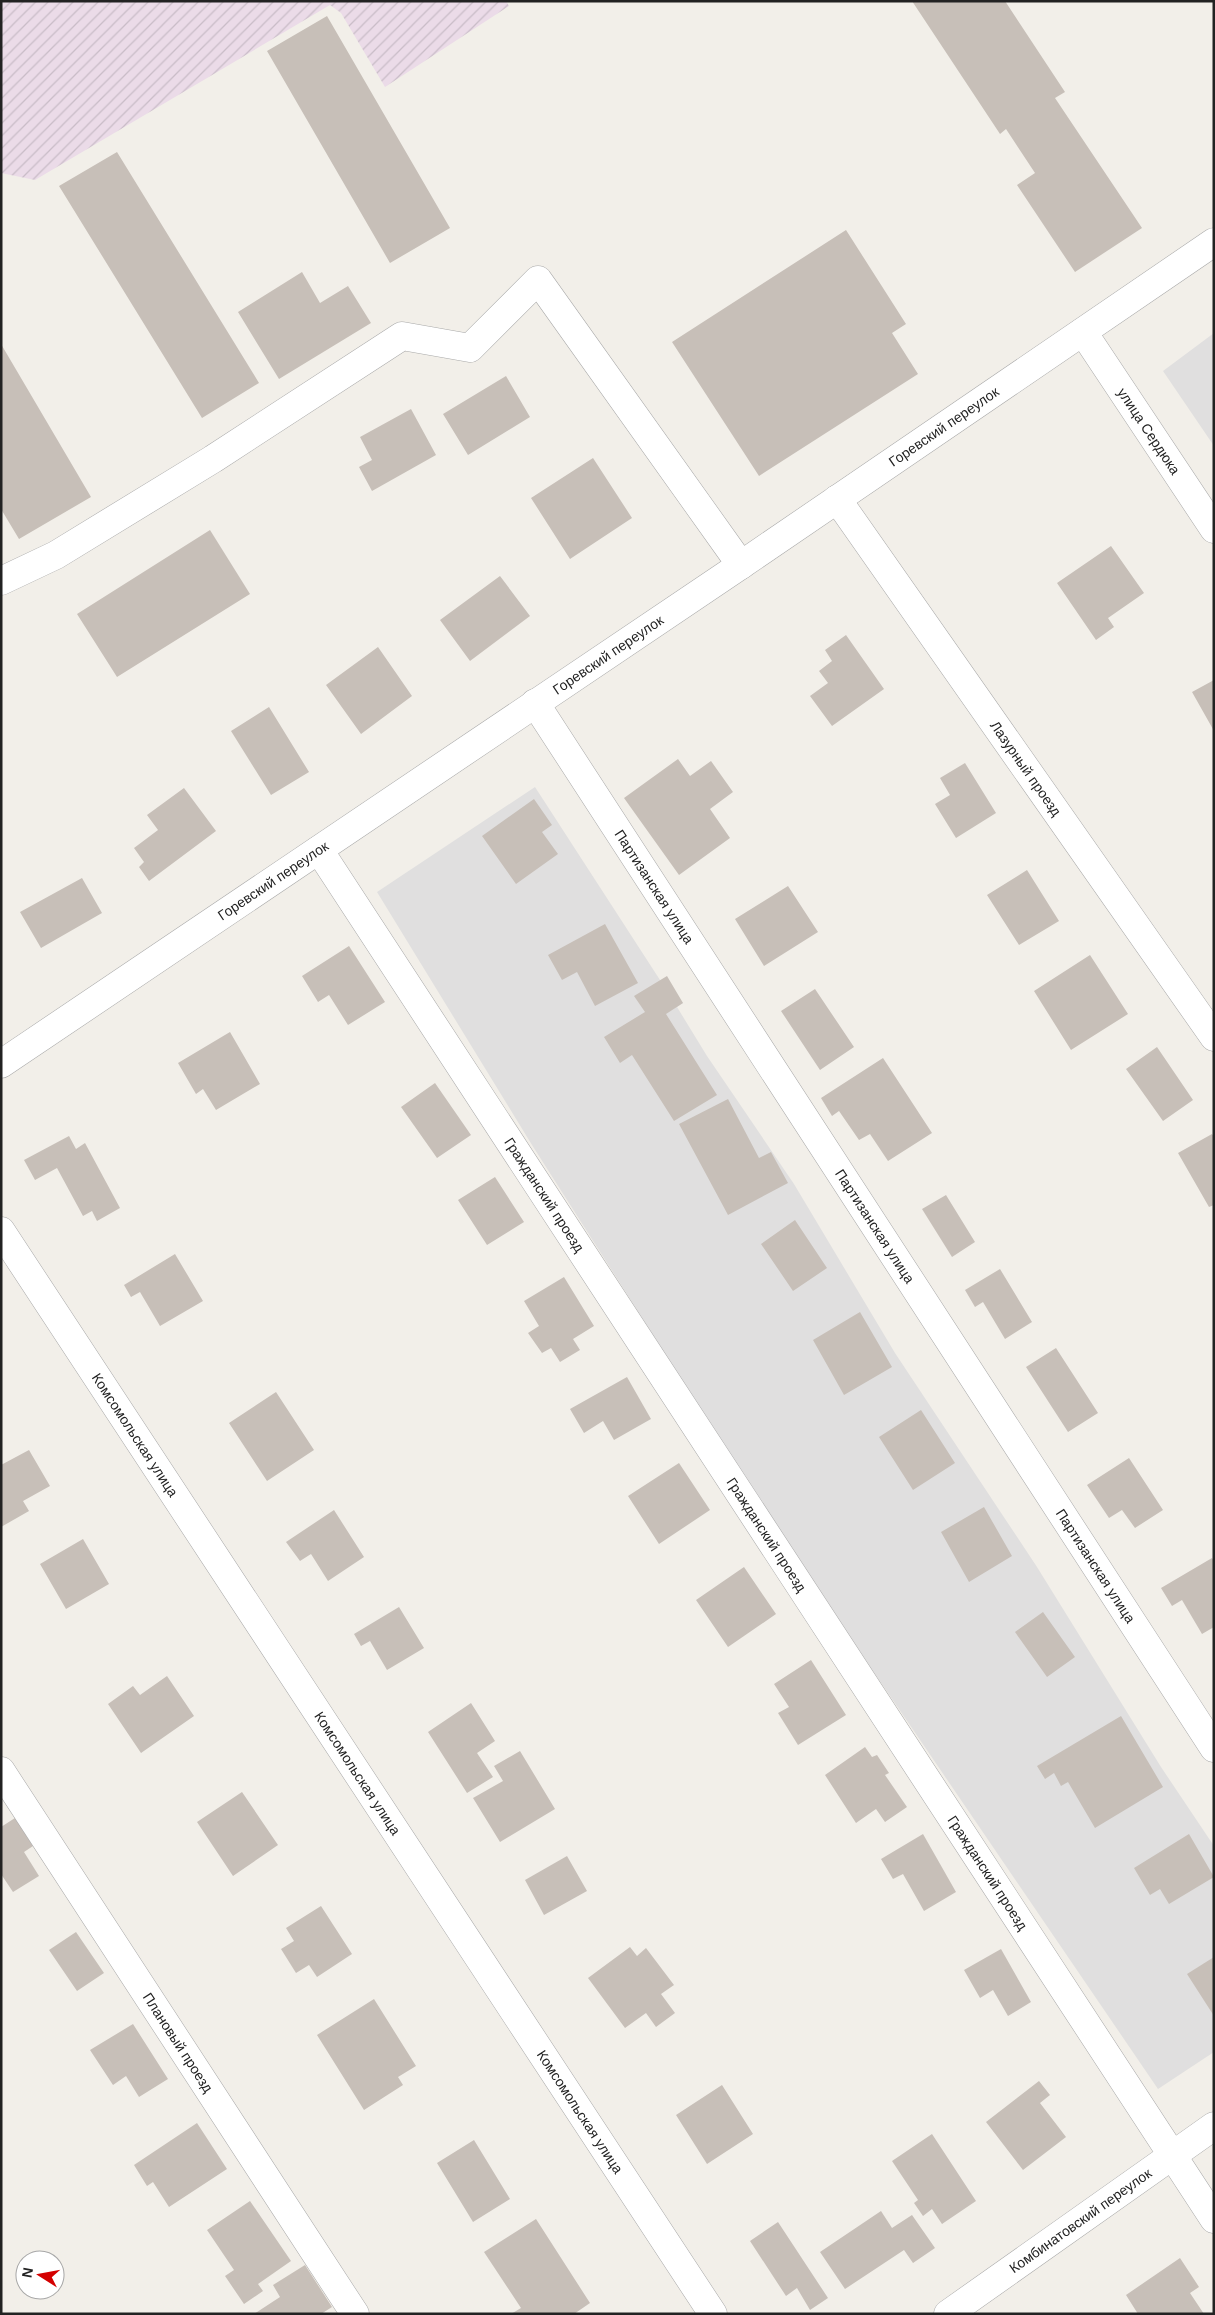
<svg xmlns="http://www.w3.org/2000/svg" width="1215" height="2315" font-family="Helvetica,sans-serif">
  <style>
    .residential { fill: #e0dfdf }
    .industrial { fill: url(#industrial-furrows) }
    .building { fill: #c7bfb8 }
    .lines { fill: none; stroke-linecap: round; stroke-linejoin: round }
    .minor-casing { stroke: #a9a9a9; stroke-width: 29 }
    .minor { stroke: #fff; stroke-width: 28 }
    .labels { text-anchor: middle; stroke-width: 5; stroke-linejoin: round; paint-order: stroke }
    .street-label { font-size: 14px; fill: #222; stroke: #fff }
  </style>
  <defs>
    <pattern id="industrial-furrows" width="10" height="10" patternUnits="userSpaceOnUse" patternTransform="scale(1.25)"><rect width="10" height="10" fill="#ebdbe8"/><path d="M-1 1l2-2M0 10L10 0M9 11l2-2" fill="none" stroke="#c9bcc7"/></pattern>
  </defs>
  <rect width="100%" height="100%" fill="#f2efe9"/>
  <!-- residential -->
  <path class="residential" d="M1214,333V446L1163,371Z
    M535,787L660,980L683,1003L677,1007L707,1056L794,1184L895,1353L1037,1567L1161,1767L1214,1846V2052L1158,2089L873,1671L688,1390L532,1145L377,892Z"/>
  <!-- industrial -->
  <path class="industrial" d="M1,1H506L509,6L385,87L341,13L330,5L35,180L1,173Z"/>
  <!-- building -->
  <path class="building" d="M912,1H1005L1065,92L1055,98L1142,228L1075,272L1017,185L1035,173L1006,129L1000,134Z
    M327,16L450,228L390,263L267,51Z
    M117,152L259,383L202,418L59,186Z
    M846,230L906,324L892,333L918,374L759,476L672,342Z
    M302,272L320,303L348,286L371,323L279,379L238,312Z
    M1,344L91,497L19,539L1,509Z
    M506,376L530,417L468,455L443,414Z
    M411,409L436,455L372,491L359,467L372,460L360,437Z
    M593,458L632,518L570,559L531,498Z
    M210,530L250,594L117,677L77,614Z
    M1111,546L1144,593L1108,618L1114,627L1096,640L1057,583Z
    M500,576L530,616L470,661L440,620Z
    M846,635L884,689L832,726L810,696L828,683L819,671L832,661L825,650Z
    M378,647L412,696L361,734L326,685Z
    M1214,680V731L1192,692Z
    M269,707L309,772L271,795L231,731Z
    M678,759L690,776L711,761L733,792L710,809L730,838L679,875L624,798Z
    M965,763L996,813L956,838L935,804L950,795L940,778Z
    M184,788L216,831L149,881L139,867L144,862L134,848L158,830L147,815Z
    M534,799L552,825L542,832L558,854L516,884L482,836Z
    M1027,870L1059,921L1019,945L987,895Z
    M82,878L102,913L41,948L20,912Z
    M788,886L818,932L764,966L735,919Z
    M605,924L638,983L595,1006L577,972L562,980L548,955Z
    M349,946L385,1002L348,1025L329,995L318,1002L302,976Z
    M1090,955L1128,1014L1071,1050L1034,991Z
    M667,976L683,1003L666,1014L717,1095L674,1121L632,1055L620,1063L604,1037L645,1012L634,996Z
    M815,989L854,1047L820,1070L781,1011Z
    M230,1032L260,1084L216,1110L203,1089L196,1094L178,1063Z
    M1157,1047L1193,1100L1163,1121L1126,1069Z
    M883,1058L932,1133L888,1161L870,1134L859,1140L839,1111L832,1116L821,1098Z
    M435,1083L471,1135L437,1158L401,1107Z
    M728,1099L759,1158L771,1152L788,1183L728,1215L679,1124Z
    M1212,1134L1214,1137V1205L1209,1207L1178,1153Z
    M69,1136L76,1149L85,1143L120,1208L97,1221L92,1211L83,1216L57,1168L35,1180L24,1160Z
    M495,1177L524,1222L487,1245L458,1200Z
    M946,1195L975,1242L952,1257L922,1209Z
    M795,1220L827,1268L793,1291L761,1244Z
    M175,1254L203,1301L160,1326L140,1292L131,1297L124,1285Z
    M1000,1269L1032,1322L1005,1339L983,1302L975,1307L965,1290Z
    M564,1277L594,1326L573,1339L580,1350L560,1362L551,1348L542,1353L528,1333L539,1326L524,1301Z
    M860,1312L892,1367L844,1395L813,1340Z
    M1056,1348L1098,1413L1068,1432L1026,1367Z
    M627,1377L651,1419L614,1440L603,1421L584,1433L570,1409Z
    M276,1392L314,1450L267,1481L229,1423Z
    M921,1410L955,1463L913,1490L879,1437Z
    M29,1450L50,1486L23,1501L29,1511L1,1527V1465Z
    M1129,1458L1163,1510L1135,1528L1122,1510L1109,1518L1087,1485Z
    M679,1463L710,1510L659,1544L628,1496Z
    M984,1507L1012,1556L969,1582L941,1532Z
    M334,1510L364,1557L328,1581L311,1554L300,1561L286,1542Z
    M83,1539L109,1584L66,1609L40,1564Z
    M1212,1558L1214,1561V1627L1202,1634L1182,1600L1172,1606L1161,1588Z
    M744,1567L776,1614L728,1647L696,1600Z
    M399,1607L424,1648L387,1670L370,1641L361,1646L354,1634Z
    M1043,1612L1075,1657L1047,1677L1015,1632Z
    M811,1660L846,1715L798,1745L778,1713L789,1707L774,1684Z
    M167,1676L194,1716L141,1753L108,1704L133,1686L140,1695Z
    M471,1703L495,1741L477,1753L493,1777L467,1793L428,1732Z
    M1121,1716L1163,1787L1095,1828L1068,1782L1061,1786L1054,1773L1045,1779L1037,1766Z
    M865,1747L872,1757L877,1755L889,1773L885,1775L907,1807L885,1822L876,1809L856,1823L825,1775Z
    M520,1751L555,1809L500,1842L473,1798L503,1781L494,1766Z
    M242,1792L278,1845L233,1876L197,1822Z
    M15,1818L33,1846L24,1852L39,1876L13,1892L1,1874V1827Z
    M923,1834L956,1892L924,1911L903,1874L893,1879L881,1859Z
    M1189,1834L1214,1877L1169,1904L1160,1889L1150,1895L1134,1868Z
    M567,1856L587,1891L544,1915L525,1880Z
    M321,1906L352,1954L317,1977L309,1965L296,1973L281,1949L294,1941L286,1928Z
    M76,1932L104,1973L77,1991L49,1950Z
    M630,1947L637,1956L646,1948L674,1985L661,1994L675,2013L656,2027L646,2013L625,2028L588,1978Z
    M1001,1949L1031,2002L1008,2016L993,1990L980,1998L964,1970Z
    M1214,1957V2016L1187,1974Z
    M374,1999L416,2066L398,2077L403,2085L364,2110L317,2035Z
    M133,2024L168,2079L139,2097L126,2076L113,2085L90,2050Z
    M1039,2081L1050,2095L1040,2103L1066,2137L1023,2170L986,2122Z
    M722,2085L753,2134L707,2164L676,2115Z
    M197,2123L227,2169L169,2207L153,2182L147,2186L134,2165Z
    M932,2134L976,2201L942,2224L932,2209L923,2216L914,2203L918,2200L892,2161Z
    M474,2140L510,2199L473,2222L437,2163Z
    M250,2201L291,2261L258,2284L263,2291L244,2304L225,2276L234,2270L207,2230Z
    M881,2211L892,2228L912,2215L935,2248L913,2263L904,2250L845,2289L820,2252Z
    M536,2219L590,2303L574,2314H511L521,2308L484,2252Z
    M778,2222L828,2298L810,2310L797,2288L786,2296L750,2241Z
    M1180,2258L1199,2287L1190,2293L1204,2314H1138L1126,2295Z
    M305,2265L332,2307L321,2314H254L280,2297L273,2285Z"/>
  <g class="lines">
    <defs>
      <g id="minor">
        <path id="s1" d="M1083,332L1214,529"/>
        <path id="s2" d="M837,499L1214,1037"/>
        <path d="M1,581L56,555L213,459L402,336L470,348L538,280L741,565"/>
        <path id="s3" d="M535,703L1214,1748"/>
        <path id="s4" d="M319,850L1214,2219"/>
        <path id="s5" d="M1,1064L741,565L1214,242"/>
        <path id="s6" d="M1,1231L713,2314"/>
        <path id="s7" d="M1,1771L355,2314"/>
        <path id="s8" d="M948,2314L1214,2126"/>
      </g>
    </defs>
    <!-- minor casing -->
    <use href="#minor" class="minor-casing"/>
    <!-- minor -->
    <use href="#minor" class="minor"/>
  </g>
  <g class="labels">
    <!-- street labels -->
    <g class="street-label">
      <text dy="5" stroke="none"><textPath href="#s5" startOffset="1138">Горевский переулок</textPath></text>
      <text dy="5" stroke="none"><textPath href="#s1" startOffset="119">улица Сердюка</textPath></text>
      <text dy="5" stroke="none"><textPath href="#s5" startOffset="732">Горевский переулок</textPath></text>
      <text dy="5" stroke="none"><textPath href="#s2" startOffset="329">Лазурный проезд</textPath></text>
      <text dy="5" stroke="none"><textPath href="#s5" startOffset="328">Горевский переулок</textPath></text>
      <text dy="5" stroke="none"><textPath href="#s3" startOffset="219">Партизанская улица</textPath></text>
      <text dy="5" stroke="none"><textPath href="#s4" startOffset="412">Гражданский проезд</textPath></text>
      <text dy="5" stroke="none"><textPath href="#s3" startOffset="624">Партизанская улица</textPath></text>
      <text dy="5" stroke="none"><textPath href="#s6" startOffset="244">Комсомольская улица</textPath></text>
      <text dy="5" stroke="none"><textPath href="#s4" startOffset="818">Гражданский проезд</textPath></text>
      <text dy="5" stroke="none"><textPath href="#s3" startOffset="1029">Партизанская улица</textPath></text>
      <text dy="5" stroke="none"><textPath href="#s6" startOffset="649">Комсомольская улица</textPath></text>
      <text dy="5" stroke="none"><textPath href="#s4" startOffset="1222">Гражданский проезд</textPath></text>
      <text dy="5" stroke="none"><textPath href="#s7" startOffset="324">Плановый проезд</textPath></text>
      <text dy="5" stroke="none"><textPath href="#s6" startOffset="1054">Комсомольская улица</textPath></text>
      <text dy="5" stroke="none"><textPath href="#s8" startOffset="162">Комбинатовский переулок</textPath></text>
    </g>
  </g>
  <!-- border -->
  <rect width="1215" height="2315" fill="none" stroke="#222222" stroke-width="5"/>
  <!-- north arrow -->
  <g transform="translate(40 2275) rotate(281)"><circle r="24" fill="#ffffff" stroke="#a7a7a7"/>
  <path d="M0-4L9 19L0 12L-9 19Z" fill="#d40000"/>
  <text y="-8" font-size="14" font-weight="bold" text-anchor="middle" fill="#222222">N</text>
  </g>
</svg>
